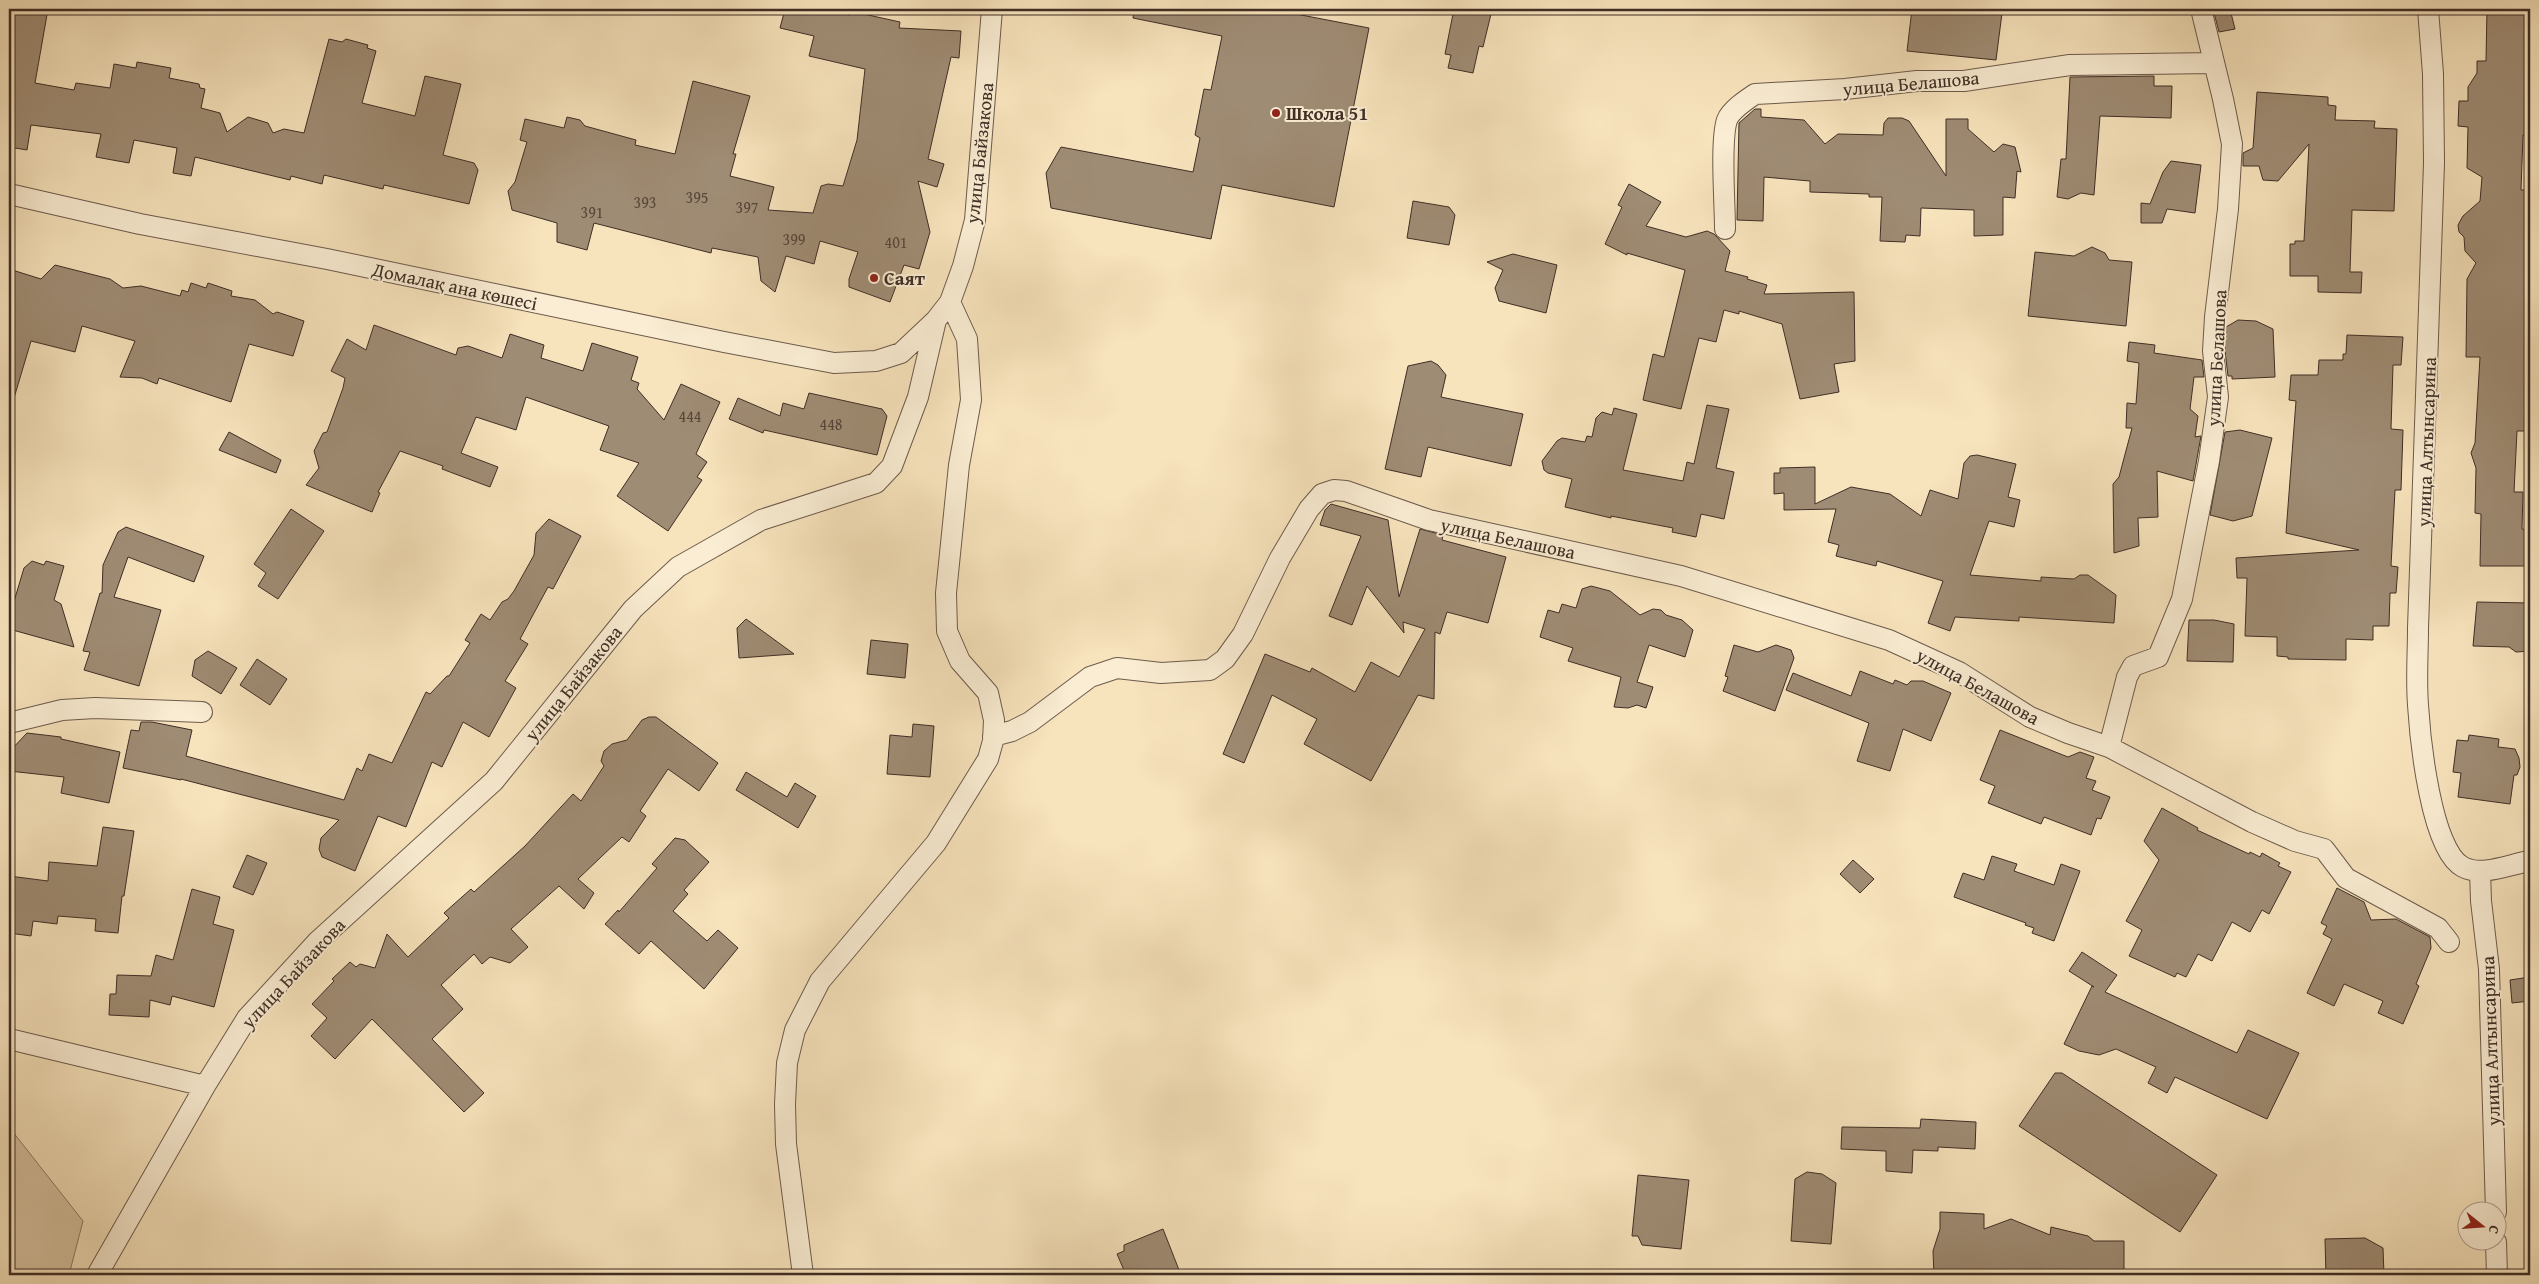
<svg xmlns="http://www.w3.org/2000/svg" width="2539" height="1284" font-family="'Gentium Book Plus',serif">
  <style>
    .green { fill: #d8c4a2; stroke: #8c7964 }
    .building { fill: #9f8c74; stroke: #3f2e26 }
    .lines { fill: none; stroke-linecap: round; stroke-linejoin: round }
    .minor-casing { stroke: #6d5b4c; stroke-width: 22 }
    .minor { stroke: #faedd3; stroke-width: 20 }
    .poi-dot { fill: #8f2418; stroke: #faedd3; stroke-width: 2 }
    .labels { text-anchor: middle; stroke-width: 4; stroke-linejoin: round; paint-order: stroke }
    .number-label { font-size: 16px; fill: #57463a }
    .street-label { font-size: 19px; fill: #3f2e26; stroke: #faedd3 }
    .poi-label { font-size: 19px; font-weight: bold; fill: #3f2e26; stroke: #faedd3; text-anchor: start }
  </style>
  <rect width="100%" height="100%" fill="#f7e3bc"/>
  <filter id="stains"><feTurbulence type="fractalNoise" baseFrequency=".004" numOctaves="4"/><feColorMatrix values="0 0 0 0 .2 0 0 0 0 .09 0 0 0 0 .02 0 0 0 .5 -.17"/></filter>
  <radialGradient id="worn" r=".72"><stop offset=".6" stop-color="#630" stop-opacity="0"/><stop offset="1" stop-color="#630" stop-opacity=".3"/></radialGradient>
  <!-- green -->
  <path class="green" d="M9,1127L83,1221L69,1275H9Z"/>
  <!-- building -->
  <path class="building" d="M9,9H48L35,83L74,90L76,83L110,88L114,64L136,68L137,62L171,68L169,78L199,84L200,88L205,89L201,108L220,113L227,132L248,117L268,123L273,133L284,129L304,133L329,39L342,42L346,39L368,45L367,48L376,51L362,103L415,116L425,76L461,84L443,155L474,163L478,170L469,204L384,185L383,189L324,175L322,184L291,176L290,180L195,157L191,176L173,173L177,148L134,140L129,163L96,157L101,134L31,125L27,150L9,147Z
    M785,9H821L849,15L850,11L900,22L899,28L961,31L959,58L951,57L928,159L944,164L937,187L918,181L930,232L919,269L904,265L890,302L849,287V279L858,252L820,241L814,264L786,256L775,292L761,281L758,257L712,248L711,253L594,223L587,250L557,242V223L512,210L508,191L515,182L527,142L520,140L525,119L564,128L567,117L580,120L585,126L636,140L635,145L675,154L693,81L750,96L733,154H736L730,176L774,187L768,210L813,213L821,186L828,184L843,186L857,140L865,69L809,56L814,36L780,28Z
    M1134,9H1270L1369,28L1334,207L1222,185L1211,239L1051,208L1046,173L1061,147L1193,172L1200,138L1195,135L1204,89L1211,90L1222,36L1133,18Z
    M1454,9H1466L1491,14L1483,47L1479,46L1473,73L1448,68L1451,55L1445,54Z
    M1912,9H1987L2002,13L1996,60L1907,51Z
    M2213,9H2230L2235,29L2219,32Z
    M2487,9H2527L2525,63H2530V136L2523,135L2521,190H2530V431H2517L2514,492H2523L2522,529L2528,530L2527,566H2480L2481,514L2475,513L2476,468L2471,453L2475,443L2480,357H2466L2467,279L2476,263L2465,251L2464,237L2459,232L2458,225L2463,216L2480,201L2482,177L2467,168L2468,127L2458,126L2459,101H2468V87L2477,73V61H2486Z
    M2154,76V86H2172L2171,118L2100,116L2094,195L2081,193L2068,199L2057,197L2061,159H2066L2070,77Z
    M2257,92L2328,97V105L2336,106L2335,120L2375,121L2374,128L2397,129L2394,211L2352,210L2350,272H2362L2361,293L2318,292V276H2290V244H2295V241H2304L2309,144L2278,181L2263,180L2259,166H2243V153L2253,148Z
    M1755,109H1761V117L1804,120L1825,144L1838,134L1883,135L1884,123L1888,118H1902L1909,121L1946,176V119H1968V129L1994,152L2003,144L2015,147L2021,172L2017,171L2015,198L2003,197V235L1974,236V210L1921,208L1920,236L1906,235L1905,242L1880,241L1882,197H1869V194L1810,192V181L1764,177L1763,221L1737,220L1739,123Z
    M2171,161L2201,165L2195,213L2167,209L2162,223H2141V203L2150,204L2163,172Z
    M1629,184L1661,202L1646,226L1686,237L1707,231L1714,234L1730,251L1725,271L1748,277L1747,279L1767,285L1764,294L1854,292L1855,361L1834,364L1839,392L1800,399L1782,324L1739,311V314L1724,310L1716,342L1699,338L1681,409L1643,400L1653,354L1664,357L1685,270L1627,253V255L1605,244L1622,207L1618,205Z
    M1413,201L1449,207L1455,215L1449,245L1407,238Z
    M2092,247L2105,253L2109,260L2132,262L2126,326L2028,316L2035,252L2074,256Z
    M1513,254L1557,265L1546,313L1499,301L1495,288L1503,270L1487,262Z
    M55,265L110,279L123,288L141,286L180,296L182,290L188,292L191,283L206,288L208,283L232,291L231,296L255,300L273,314L277,312L304,321L293,356L249,344L231,402L159,378L157,384L142,378L120,377L135,341L82,326L75,352L31,341L14,398L9,397V269L41,279Z
    M2238,320L2256,321L2273,329L2275,377L2232,379V376H2228L2225,351L2226,327Z
    M374,325L456,355L458,348L468,346L502,358L510,334L544,345L541,358L583,371L592,343L638,357L631,380L639,383L637,389L664,420L681,384L720,402L696,454L707,462L697,477L702,480L668,531L617,496L639,463L600,450L609,426L526,397L516,430L476,417L461,453L498,467L490,487L442,469L443,466L400,451L378,492L380,493L372,512L306,485L319,468L314,451L323,433L327,432L343,388L345,378L331,371L347,339L366,350Z
    M2347,335L2403,337L2401,365H2393L2391,429L2403,430L2401,490H2395L2391,566L2398,567L2396,593H2390L2389,626H2373V640L2346,639V660L2288,659V657L2277,656V637L2245,636L2247,578H2237L2236,558L2359,550L2286,533L2296,401L2289,400L2291,375H2318L2319,360H2343V354H2346Z
    M2129,342L2155,345L2154,353L2202,360L2204,377H2194L2190,409L2198,416L2195,437L2201,436L2193,481L2157,471L2158,517L2138,518L2139,546L2114,553L2113,484L2119,477L2132,428H2126L2127,403L2136,404L2139,363L2127,361Z
    M1431,361L1438,365L1446,375L1441,397L1523,414L1511,466L1428,447L1421,477L1385,469L1408,366Z
    M809,393L882,409L887,416L877,455L764,430L763,433L729,419L738,398L780,416L783,403L804,409Z
    M1707,405L1729,409L1716,468L1734,472L1724,519L1701,514L1696,537L1672,532L1673,528L1611,516V518L1565,507L1572,479L1548,473L1544,470L1542,461L1557,441L1562,438L1585,442L1587,436L1592,437L1596,418L1602,412L1612,415L1614,408L1637,414L1623,470L1683,481L1687,462L1694,464Z
    M2240,430L2272,438L2252,516L2233,521L2210,515L2225,432Z
    M229,432L281,460L276,473L219,450Z
    M1977,455L2016,464L2008,497L2020,500L2014,527L1989,521L1970,575L2041,581V577L2074,579L2080,575H2088L2116,595L2114,623L2019,617V621L1955,617L1950,631L1928,623L1943,581L1877,561L1876,566L1836,556L1839,545L1828,542L1836,509L1784,510V493L1774,494V473H1780V468L1815,467V504L1851,487L1890,494L1921,516L1930,490L1958,499L1964,463L1970,456Z
    M1331,504L1388,520L1399,597L1420,529L1443,535L1442,540L1506,557L1488,623L1447,612L1440,634L1435,632L1434,699L1418,695L1371,781L1304,744L1317,719L1272,695L1244,763L1223,754L1265,654L1310,672L1312,668L1355,692L1371,662L1399,677L1425,629L1403,622L1404,633L1367,586L1352,625L1329,616L1361,536L1320,525L1325,510Z
    M291,509L324,531L278,599L258,586L266,573L254,564Z
    M549,519L581,536L553,589L548,587L520,639L528,644L505,681L516,688L489,737L463,722L442,767L432,762L406,827L378,816L355,871L322,857L319,849L321,838L339,820L181,779V780L123,768L131,730L139,731L141,722H152L192,730L186,756L344,800L357,768L362,771L369,754L392,763L426,692L430,694L447,676H449L470,643L465,640L481,614L490,620L502,602L508,599L514,591L534,555L536,533Z
    M126,527L204,556L194,582L128,557L114,597L161,610L139,686L84,670L90,652L83,651L100,593H102L103,565L118,532Z
    M32,561L44,565L46,561L64,566L54,600L61,604L74,647L9,629V618L24,568Z
    M1591,586L1610,591L1640,615L1653,609L1661,610L1666,615L1682,620L1693,630L1685,657L1649,645L1637,682L1653,687L1646,708L1637,705L1628,708L1614,707L1621,677L1568,661L1573,648L1540,637L1548,610L1559,613L1562,604L1576,608L1582,589Z
    M2477,602L2530,603V651L2516,652L2509,647L2473,646Z
    M746,619L794,654L739,658L737,628Z
    M2189,620H2214L2234,624L2233,662L2187,661Z
    M871,640L908,644L905,678L867,674Z
    M1734,645L1758,652L1776,645L1791,650L1794,658L1775,711L1723,691L1728,677L1725,676Z
    M208,651L237,668L221,694L192,676L195,660Z
    M257,659L287,679L270,705L240,685Z
    M1860,671L1893,684L1895,680L1907,685L1911,681H1923L1951,693L1931,741L1903,729L1890,771L1857,761L1869,723L1786,690L1793,673L1851,696Z
    M649,717H656L718,763L699,791L668,769L640,811L646,816L629,842L622,837L578,879L594,893L584,909L559,886L511,929L528,947L510,963L490,957L482,964L474,954L441,985L463,1009L432,1039L484,1093L464,1112L372,1019L335,1059L311,1036L327,1018L312,1004L334,981L332,979L350,962L356,967L360,964L375,968L387,934L408,957L449,918L444,913L471,889L474,892L525,846L573,794L581,801L604,766L601,761L604,751L612,744L627,740L642,720Z
    M913,724L934,726L930,777L887,774L890,735L912,737Z
    M2000,730L2068,757L2080,752L2094,757L2086,778L2096,781L2092,790L2110,797L2101,819L2097,818L2091,835L2044,817L2041,824L1988,803L1995,786L1980,780Z
    M27,733L61,737V739L120,752L109,803L61,793L64,777L9,771V752Z
    M2469,735L2499,739L2498,747L2515,749L2519,758L2520,767L2517,775H2514L2510,804L2458,797L2461,773L2453,772L2457,740L2468,741Z
    M746,772L787,797L795,783L816,796L798,828L736,790Z
    M2162,808L2198,828L2197,830L2249,854L2250,852L2260,857L2262,853L2280,863L2278,866L2291,872L2269,914L2262,910L2250,932L2232,922L2212,961L2198,954L2186,977L2177,973L2175,977L2129,956L2142,930L2126,921L2159,860L2144,841Z
    M103,827L134,831L124,896H122L118,933L95,931L96,919L58,916L57,924L33,921L31,936L9,933V876L48,881L49,862L97,866Z
    M675,838L685,840L709,862L684,890L688,894L673,911L707,941L718,930L738,948L704,989L651,941L639,954L605,924L618,910L619,912L657,868L652,864Z
    M247,855L267,863L253,895L233,887Z
    M1992,856L2017,864L2014,871L2054,885L2061,864L2080,871L2054,941L2032,933L2034,928L2025,925L2026,923L1954,897L1963,873L1984,880Z
    M1853,860L1874,879L1860,893L1840,874Z
    M2337,888L2364,902L2371,920L2396,919L2430,937L2431,948L2416,984L2419,986L2403,1024L2378,1013L2383,1001L2344,984L2334,1006L2307,993L2332,939L2323,934L2327,926L2321,923Z
    M192,889L220,897L213,924L234,930L214,1007L172,996L170,1005L150,1000L149,1017L109,1015L110,994H116L117,975L151,976L156,955L173,960Z
    M2082,952L2117,975L2105,992L2237,1053L2248,1030L2299,1053L2267,1119L2175,1077L2167,1093L2148,1083L2156,1067L2116,1049L2099,1055L2079,1051L2064,1044L2092,986L2094,987L2069,971Z
    M2530,977V1001L2512,1003L2510,980Z
    M2055,1073H2062L2217,1175L2180,1232L2019,1126Z
    M1921,1119L1976,1122L1975,1149L1938,1147V1151L1913,1150L1912,1173L1886,1171V1151L1841,1149L1842,1127L1920,1128Z
    M1807,1172L1822,1174L1836,1183L1831,1244L1791,1241L1795,1179Z
    M1638,1175L1689,1180L1681,1249L1642,1245L1638,1236H1632Z
    M1940,1212L1984,1214V1229L2011,1219L2050,1235L2051,1227L2088,1236L2094,1241H2124V1275L1982,1271V1275H1934L1933,1251L1940,1229Z
    M1163,1229L1181,1275H1126L1117,1254L1124,1251V1245Z
    M2365,1238L2383,1248L2384,1275H2326L2325,1239Z"/>
  <g class="lines">
    <defs>
      <path id="minor" d="M2428,9L2433,74L2434,163L2418,628C2418,653 2416,679 2418,705C2420,738 2431,851 2463,867C2482,877 2510,864 2530,861
        M9,194L140,224L327,259L724,342L834,363L876,361L901,353L936,320L950,302L963,266L975,220L992,9
        M1725,229C1725,203 1720,141 1727,120C1731,110 1746,100 1755,94L1845,89L1917,81H1964L2070,65L2214,63
        M9,723L62,710L95,708L202,712
        M993,736L1012,731L1030,722L1090,677L1117,668L1161,673L1210,670L1225,659L1243,634L1280,558L1309,509L1322,494L1334,490L1346,491L1429,520L1681,576L1889,640L1959,672L2030,717L2068,733L2109,747L2252,822L2295,841L2324,849L2346,878L2438,928L2449,942
        M2109,747L2127,677L2133,666L2158,657L2182,599L2209,461L2218,397L2213,351L2215,317L2228,209L2232,144L2223,99L2201,9
        M2480,871L2481,901L2489,969L2496,1212
        M9,1039L205,1086
        M2496,1242L2497,1275
        M97,1275L205,1086L247,1018L317,942L494,781L633,609L678,567L761,520L876,483L892,466L918,397L936,320
        M803,1275L786,1144L785,1104L787,1063L795,1030L820,981L936,843L988,759L993,741L994,720L988,693L960,661L947,631L946,593L959,465L971,400L967,339L950,302"/>
    </defs>
    <!-- minor casing -->
    <use href="#minor" class="minor-casing"/>
    <!-- minor -->
    <use href="#minor" class="minor"/>
  </g>
  <!-- markers -->
  <g class="poi-dot">
    <circle cx="1276" cy="113" r="5"/>
    <circle cx="874" cy="278" r="5"/>
  </g>
  <g class="labels">
    <!-- number labels -->
    <g class="number-label">
      <text x="697" y="203">395</text>
      <text x="645" y="208">393</text>
      <text x="747" y="213">397</text>
      <text x="592" y="218">391</text>
      <text x="794" y="245">399</text>
      <text x="896" y="248">401</text>
      <text x="690" y="422">444</text>
      <text x="831" y="430">448</text>
    </g>
    <!-- street labels -->
    <g class="street-label">
      <text transform="translate(1911 83) rotate(-5)" y="7">улица Белашова</text>
      <text transform="translate(979 153) rotate(-84)" y="7">улица Байзакова</text>
      <text transform="translate(455 286) rotate(12)" y="7">Домалақ ана көшесі</text>
      <text transform="translate(2216 358) rotate(-87)" y="7">улица Белашова</text>
      <text transform="translate(2426 442) rotate(-88)" y="7">улица Алтынсарина</text>
      <text transform="translate(1508 538) rotate(12)" y="7">улица Белашова</text>
      <text transform="translate(573 683) rotate(-51)" y="7">улица Байзакова</text>
      <text transform="translate(1978 686) rotate(29)" y="7">улица Белашова</text>
      <text transform="translate(293 973) rotate(-47)" y="7">улица Байзакова</text>
      <text transform="translate(2490 1041) rotate(-92)" y="7">улица Алтынсарина</text>
    </g>
    <!-- poi labels -->
    <g class="poi-label">
      <text x="1286" y="120">Школа 51</text>
      <text x="884" y="285">Саят</text>
    </g>
  </g>
  <!-- margin -->
  <rect width="2539" height="1284" fill="none" stroke="#f7e3bc" stroke-width="30"/>
  <rect x="10" y="10" width="2519" height="1264" fill="none" stroke="#3f2e26" stroke-width="2.5"/>
  <rect x="15" y="15" width="2509" height="1254" fill="none" stroke="#3f2e26"/>
  <!-- north arrow -->
  <g transform="translate(2482 1226) rotate(107)"><circle r="24" fill="#faedd3" stroke="#afa18e"/>
  <path d="M0-4L9 19L0 12L-9 19Z" fill="#8f2418"/>
  <text y="-8" font-size="14" font-weight="bold" text-anchor="middle" fill="#3f2e26">С</text>
  </g>
  <rect width="100%" height="100%" filter="url(#stains)"/>
  <rect width="100%" height="100%" fill="url(#worn)"/>
</svg>
